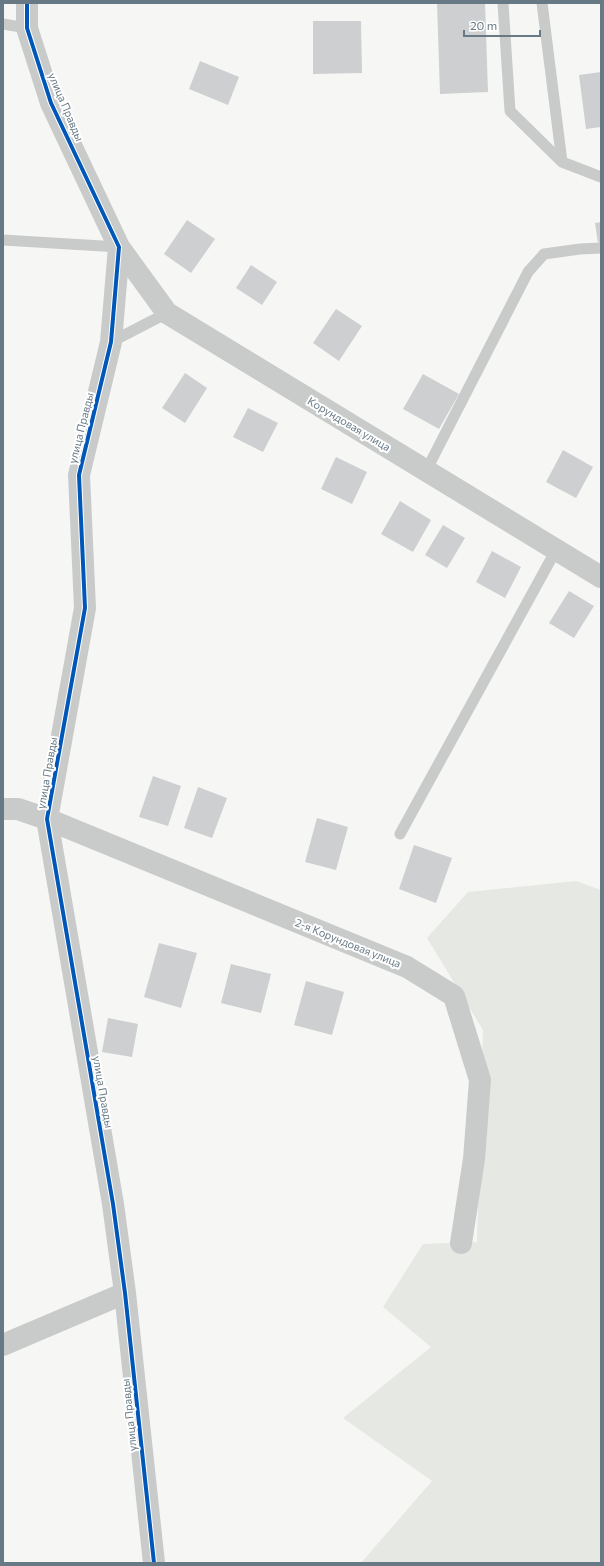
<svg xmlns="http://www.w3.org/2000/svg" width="604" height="1566" font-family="Commissioner,sans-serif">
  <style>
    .green { fill: #e5e8e3 }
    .building { fill: #cdcfd0 }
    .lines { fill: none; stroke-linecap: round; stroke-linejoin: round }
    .lane { stroke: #c9cbcb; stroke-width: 11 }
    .street { stroke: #c9cbcb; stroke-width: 22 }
    .cycleway-casing { stroke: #fff; stroke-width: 6 }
    .cycleway { stroke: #0057b8; stroke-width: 4 }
    .labels { text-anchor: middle; stroke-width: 4; stroke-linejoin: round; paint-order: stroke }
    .street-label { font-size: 11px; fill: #677985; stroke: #fff }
  </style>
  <rect width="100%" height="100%" fill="#f6f6f5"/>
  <!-- green -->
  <path class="green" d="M576,881L601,890V1563H361L432,1481L343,1418L431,1347L383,1307L423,1244L477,1242L483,1030L427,938L468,892Z"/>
  <!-- building -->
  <path class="building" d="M437,3H485L488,92L440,94Z
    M313,21H361L362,73L313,74Z
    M200,61L239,77L228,105L189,89Z
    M601,72V127L586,129L579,75Z
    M187,220L215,239L191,273L164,254Z
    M601,222V242L598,243L595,223Z
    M251,265L277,282L262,305L236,288Z
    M336,309L362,326L339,361L313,343Z
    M185,373L207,388L185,423L162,408Z
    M423,374L459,394L439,429L403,409Z
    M248,408L278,423L263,452L233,437Z
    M563,450L593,467L576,498L546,482Z
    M336,457L367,472L352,504L321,489Z
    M400,501L431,520L413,552L381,534Z
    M443,525L465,538L447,568L425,555Z
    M492,551L521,567L505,598L476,582Z
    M569,591L594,606L574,638L549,623Z
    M153,776L181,786L168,826L139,817Z
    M198,787L227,798L212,838L184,828Z
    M317,818L348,827L336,870L305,862Z
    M414,845L452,858L436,903L399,889Z
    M159,943L197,953L181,1008L144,997Z
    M231,964L271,974L261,1013L221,1003Z
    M306,981L344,992L332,1035L294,1025Z
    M108,1018L138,1024L132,1057L102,1052Z"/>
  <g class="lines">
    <!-- lane -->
    <path class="lane" d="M503,3L510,111L562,162
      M542,3L562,162L601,177
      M3,24L27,28
      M3,240L119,247
      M111,342L167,313
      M426,471L528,272L544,254L580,249L601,248
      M400,834L556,550"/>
    <!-- street -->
    <path class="street" d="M27,3V28L51,103L119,247L111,342L79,475L85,608L47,819L113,1204L125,1293L154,1563
      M119,247L167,313L601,577
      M3,809H18L47,819L407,967L454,996L480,1080L474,1159L461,1243
      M3,1345L125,1293"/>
    <defs>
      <path id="cycleway" d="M27,3V28L51,103L119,247L111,342L79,475L85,608L47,819L113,1204L125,1293L154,1563"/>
    </defs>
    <!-- cycleway casing -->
    <use href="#cycleway" class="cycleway-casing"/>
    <!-- cycleway -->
    <use href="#cycleway" class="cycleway"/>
  </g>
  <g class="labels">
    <!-- street labels -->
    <g class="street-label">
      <text transform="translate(66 107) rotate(67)" y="4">улица Правды</text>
      <text transform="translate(349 424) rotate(31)" y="4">Корундовая улица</text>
      <text transform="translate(81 428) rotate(-76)" y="4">улица Правды</text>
      <text transform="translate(47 773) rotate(-80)" y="4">улица Правды</text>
      <text transform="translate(348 943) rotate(22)" y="4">2-я Корундовая улица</text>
      <text transform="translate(103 1092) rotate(80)" y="4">улица Правды</text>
      <text transform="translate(129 1415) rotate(-96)" y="4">улица Правды</text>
    </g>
  </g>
  <!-- border -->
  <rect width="604" height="1566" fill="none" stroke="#677985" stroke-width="8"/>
  <!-- scale -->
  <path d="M464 30v6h76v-6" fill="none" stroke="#677985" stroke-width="2"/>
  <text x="470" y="30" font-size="12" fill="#677985" stroke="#ffffff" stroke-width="3" paint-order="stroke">20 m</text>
</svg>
